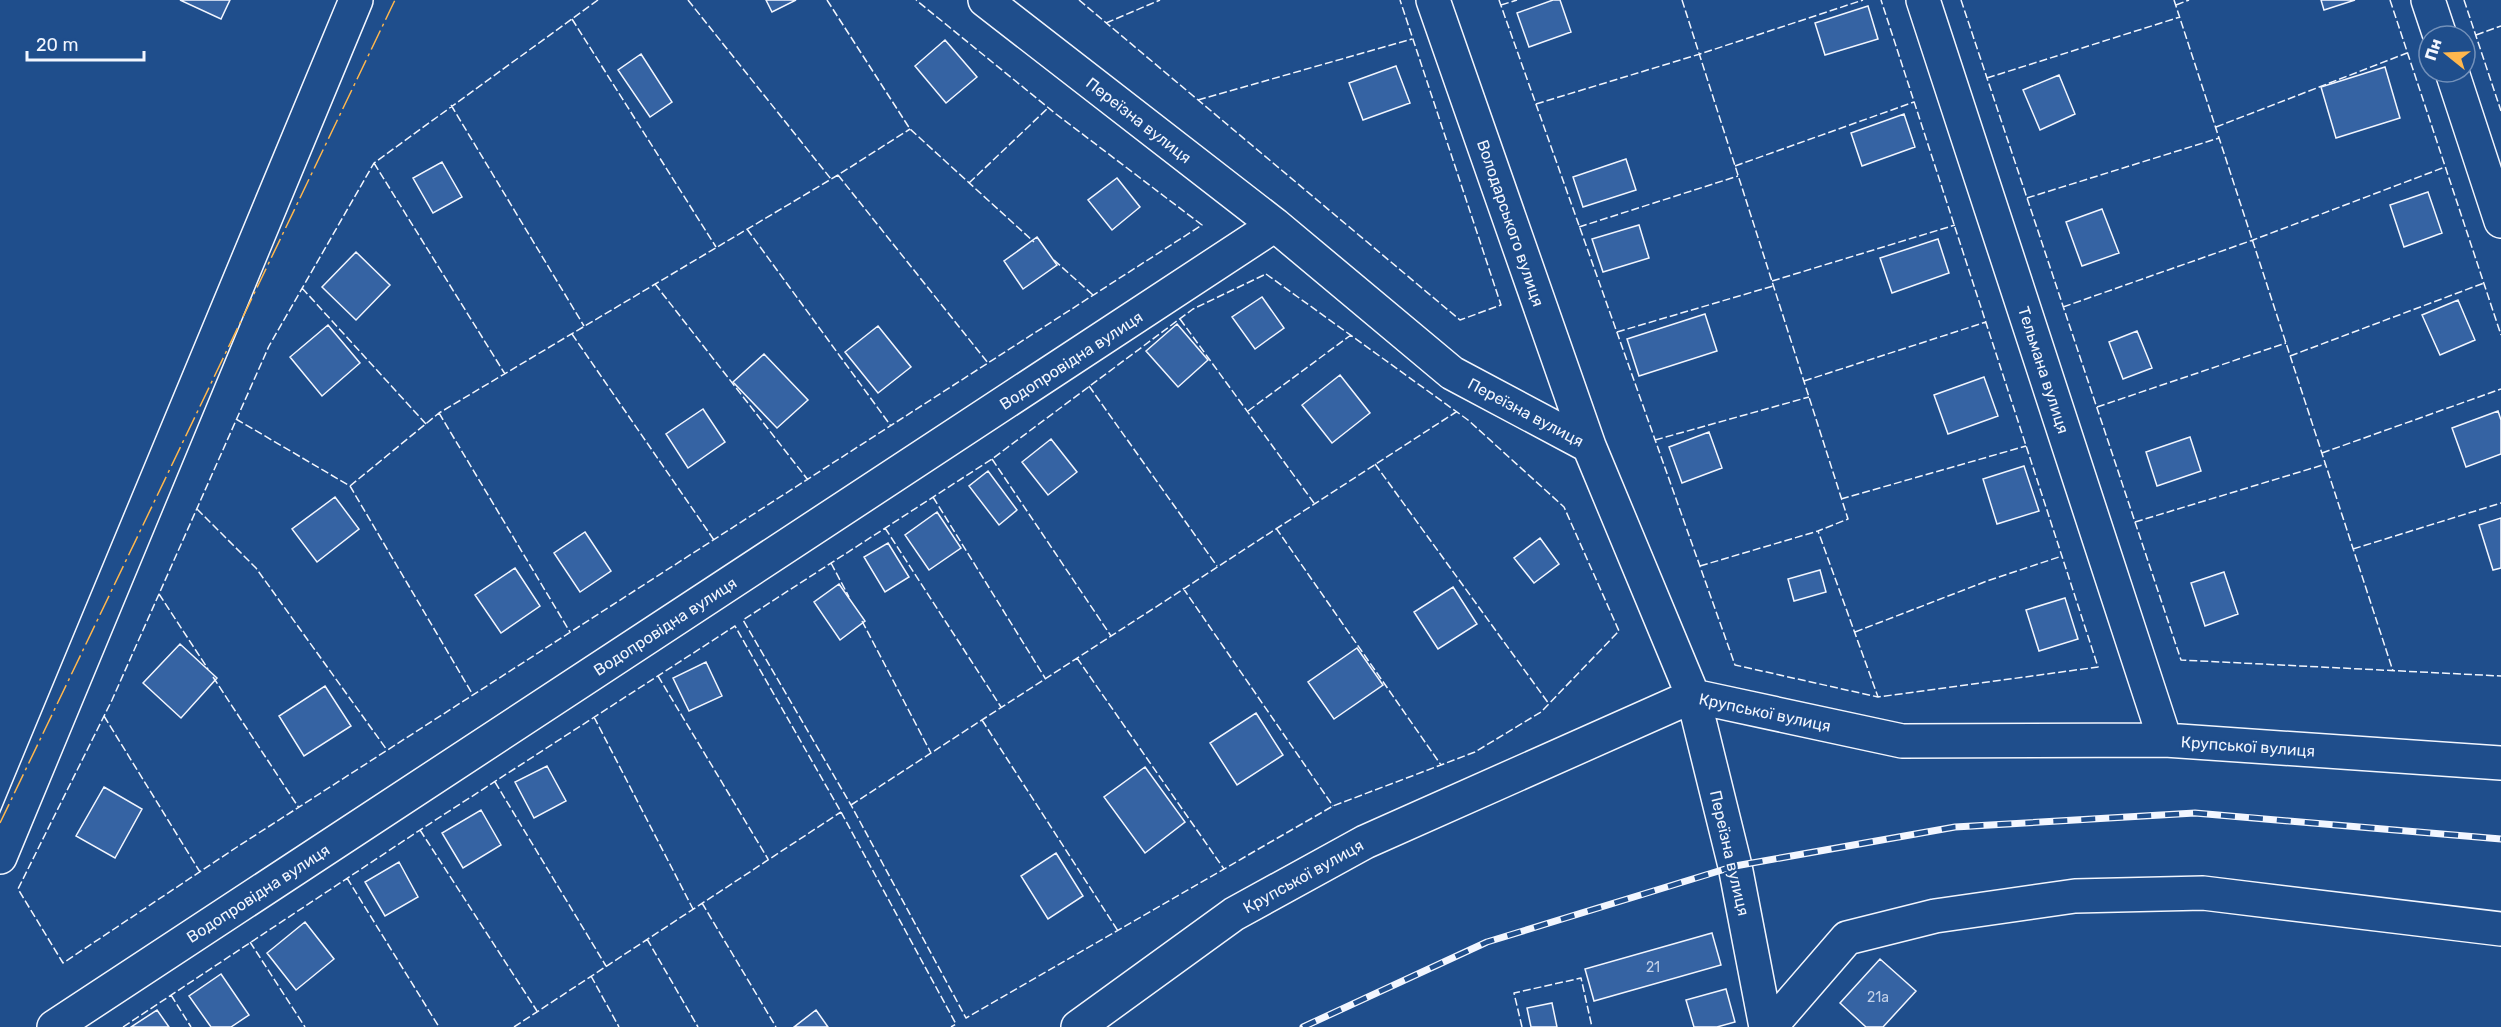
<svg xmlns="http://www.w3.org/2000/svg" width="2501" height="1027" font-family="Rubik,sans-serif">
  <style>
    .building { fill: #3563a3; stroke: #f2f6ff; stroke-width: 1.5 }
    .lines { fill: none; stroke-linecap: round; stroke-linejoin: round }
    .minor-casing { stroke: #f2f6ff; stroke-width: 36 }
    .minor { stroke: #1f4e8c; stroke-width: 33 }
    .rail-casing { stroke: #f2f6ff; stroke-width: 7 }
    .rail { stroke: #1f4e8c; stroke-width: 4.5; stroke-dasharray: 14; stroke-linecap: butt }
    .fence { stroke: #f2f6ff; stroke-width: 1.5; stroke-dasharray: 8 3; stroke-linecap: butt }
    .power { stroke: #ffb74d; stroke-width: 1.5; stroke-dasharray: 21 4.5 3 4.5; stroke-linecap: butt }
    .labels { text-anchor: middle; stroke-width: 4.5; stroke-linejoin: round; paint-order: stroke }
    .number-label { font-size: 14px; fill: #c3d1e8 }
    .street-label { font-size: 16px; fill: #f2f6ff; stroke: #1f4e8c }
  </style>
  <rect width="100%" height="100%" fill="#1f4e8c"/>
  <!-- building -->
  <path class="building" d="M180,0H230L221,19Z
    M766,0H796L772,12Z
    M1553,0H1560L1571,32L1529,47L1517,13Z
    M2321,0H2355L2324,10Z
    M1868,6L1878,39L1825,55L1815,23Z
    M945,40L977,77L946,103L915,66Z
    M641,54L672,102L650,117L618,70Z
    M1396,66L1410,103L1363,120L1349,83Z
    M2385,67L2400,118L2336,138L2321,87Z
    M2059,75L2075,114L2040,130L2023,90Z
    M1904,114L1915,147L1862,166L1851,133Z
    M1626,159L1636,190L1583,207L1573,177Z
    M442,162L462,197L433,213L413,178Z
    M1117,178L1140,207L1112,230L1088,200Z
    M2428,192L2442,233L2404,247L2390,205Z
    M2102,209L2119,253L2082,266L2066,222Z
    M1639,225L1649,258L1603,272L1592,239Z
    M1037,237L1057,265L1023,289L1004,261Z
    M1938,239L1949,273L1892,293L1880,258Z
    M356,252L390,285L356,320L322,287Z
    M1262,297L1284,328L1255,349L1232,317Z
    M2458,300L2475,340L2440,355L2422,315Z
    M1705,314L1717,351L1639,376L1627,339Z
    M1177,324L1208,360L1178,387L1146,351Z
    M328,325L360,363L322,396L290,357Z
    M878,326L911,367L878,393L845,352Z
    M2137,331L2152,368L2123,379L2109,342Z
    M764,354L808,400L777,428L733,382Z
    M1340,375L1370,413L1332,443L1302,405Z
    M1984,377L1998,416L1948,434L1934,395Z
    M703,409L725,442L688,468L666,434Z
    M2498,411L2501,420V454L2466,467L2452,428Z
    M1709,432L1722,468L1682,483L1669,447Z
    M2190,437L2201,471L2157,486L2146,452Z
    M1051,439L1077,472L1048,495L1022,462Z
    M2024,466L2039,511L1997,524L1983,479Z
    M988,471L1017,510L999,525L969,486Z
    M335,497L359,529L317,562L292,529Z
    M937,512L961,548L929,570L905,535Z
    M2501,518V568L2493,570L2479,525Z
    M585,532L611,571L580,592L554,553Z
    M1540,538L1559,564L1534,583L1514,558Z
    M888,543L909,577L885,592L864,557Z
    M515,568L540,606L501,633L475,595Z
    M1820,570L1826,592L1794,601L1788,579Z
    M2224,572L2238,614L2205,626L2191,583Z
    M839,584L865,621L840,640L814,602Z
    M1453,587L1477,624L1438,649L1414,612Z
    M2065,598L2078,639L2039,651L2026,610Z
    M180,644L217,678L181,718L143,683Z
    M1357,648L1383,685L1334,719L1308,682Z
    M706,662L722,696L689,711L673,678Z
    M325,686L351,726L304,756L279,716Z
    M1256,713L1283,755L1237,785L1210,743Z
    M547,766L566,801L534,818L515,782Z
    M1145,767L1185,822L1145,853L1104,797Z
    M104,787L142,809L115,858L76,836Z
    M481,810L501,845L463,868L442,833Z
    M1056,853L1083,896L1048,919L1021,876Z
    M399,862L418,897L385,916L365,882Z
    M305,922L334,959L296,990L267,953Z
    M1712,933L1721,965L1594,1001L1585,969Z
    M1880,959L1916,991L1883,1027H1866L1840,1003Z
    M221,974L249,1015L231,1027H211L189,996Z
    M1726,989L1735,1022L1717,1027H1694L1686,1000Z
    M1552,1003L1557,1027H1531L1527,1008Z
    M157,1010L169,1027H131Z
    M816,1010L828,1027H794Z"/>
  <g class="lines">
    <defs>
      <path id="minor" d="M985,0L1275,225L1452,373L1589,446L1693,696L1735,866L1766,1027
        M1433,0L1589,446
        M1923,0L2165,740
        M2428,0L2440,36
        M2452,72L2501,221
        M0,857L356,0
        M54,1027L1275,225
        M1078,1027L1234,914L1365,842L1693,696L1902,741L2165,740L2501,763
        M1770,1027L1847,938L1935,916L2075,896L2203,893L2501,929"/>
    </defs>
    <!-- minor casing -->
    <use href="#minor" class="minor-casing"/>
    <!-- minor -->
    <use href="#minor" class="minor"/>
    <defs>
      <path id="rail" d="M1303,1027L1487,942L1735,866L1955,827L2195,813L2501,839"/>
    </defs>
    <!-- rail casing -->
    <use href="#rail" class="rail-casing"/>
    <!-- rail -->
    <use href="#rail" class="rail"/>
    <!-- fence -->
    <path class="fence" d="M598,0L374,163L269,346L112,700L18,889L63,963L237,847L1202,225L1056,114L916,0
      M688,0L831,179
      M827,0L910,129L1034,242
      M1079,0L1460,320L1501,305L1400,0
      M1499,0L1735,665L1878,697L2098,667L1881,0
      M1682,0L1848,519L1818,531L1878,697
      M1961,0L2181,660L2501,676
      M2174,0L2393,671
      M2390,0L2501,335
      M2464,0L2501,111
      M1501,5L1517,0
      M2176,5L2189,0
      M572,19L716,247
      M1106,23L1160,0
      M2476,35L2501,26
      M1987,78L2180,17
      M1198,100L1412,39
      M1536,104L1700,54L1863,0
      M451,105L584,326
      M2216,127L2407,53
      M374,163L505,374
      M1735,166L1914,102
      M838,175L988,363
      M969,183L1048,108
      M2027,198L2219,138
      M1579,227L1738,176
      M747,229L891,426
      M1054,260L1093,295
      M1266,274L1468,420L1564,507L1619,631L1541,712L1475,752L1333,806L966,1018L851,805L743,620L992,459L1193,309Z
      M1772,281L1955,225
      M655,284L808,480
      M302,288L426,424
      M2063,307L2253,240L2445,167
      M1180,319L1314,503
      M1617,332L1773,286
      M572,334L714,540
      M2290,356L2484,283
      M1804,381L1986,322
      M1089,386L1217,566
      M2097,407L2286,343
      M1248,411L1351,335
      M439,413L570,632
      M236,419L350,486L473,695
      M1655,440L1809,397
      M2322,453L2501,389
      M992,459L1111,636
      M1375,464L1549,704
      M350,486L439,413L838,175L910,129
      M933,497L1045,678
      M1841,499L2026,446
      M197,509L256,568L387,750
      M2135,522L2326,464
      M885,528L1001,707
      M1276,528L1441,765
      M2353,549L2501,503
      M831,563L849,597
      M1700,566L1818,531
      M1183,588L1333,806
      M159,594L208,669
      M862,621L931,753
      M1855,632L1987,581L2062,556
      M1077,658L1224,869
      M658,676L768,859
      M213,677L299,808
      M104,716L200,872
      M594,717L693,909
      M982,720L1118,931
      M495,782L606,966
      M851,805L1456,412
      M420,830L537,1011
      M347,878L439,1027
      M702,903L776,1027
      M647,939L698,1027
      M250,942L305,1027
      M591,976L619,1027
      M171,995L191,1027
      M123,1027L420,830L735,626L841,812L956,1024L951,1027
      M514,1027L841,812
      M1522,1027L1514,993L1581,978L1592,1027"/>
    <!-- power -->
    <path class="power" d="M0,823L395,0"/>
  </g>
  <g class="labels">
    <!-- number labels -->
    <g class="number-label">
      <text x="1653" y="972">21</text>
      <text x="1878" y="1002">21а</text>
    </g>
    <!-- street labels -->
    <g class="street-label">
      <text transform="translate(1139 120) rotate(38)" y="6">Переїзна вулиця</text>
      <text transform="translate(1511 223) rotate(71)" y="6">Володарського вулиця</text>
      <text transform="translate(1071 360) rotate(-33)" y="6">Водопровідна вулиця</text>
      <text transform="translate(2044 370) rotate(72)" y="6">Тельмана вулиця</text>
      <text transform="translate(1526 412) rotate(28)" y="6">Переїзна вулиця</text>
      <text transform="translate(665 626) rotate(-33)" y="6">Водопровідна вулиця</text>
      <text transform="translate(1765 712) rotate(12)" y="6">Крупської вулиця</text>
      <text transform="translate(2248 746) rotate(4)" y="6">Крупської вулиця</text>
      <text transform="translate(1730 853) rotate(77)" y="6">Переїзна вулиця</text>
      <text transform="translate(1303 876) rotate(-29)" y="6">Крупської вулиця</text>
      <text transform="translate(258 893) rotate(-33)" y="6">Водопровідна вулиця</text>
    </g>
  </g>
  <!-- north arrow -->
  <g transform="translate(2447 54) rotate(288)"><circle r="28" fill="#1f4e8c" stroke="#7391ba" stroke-width="1.5"/>
  <path d="M0-4.5L10 22L0 15L-10 22Z" fill="#ffb74d"/>
  <text y="-9" font-size="16" font-weight="bold" text-anchor="middle" fill="#f2f6ff">Пн</text>
  </g>
  <!-- scale -->
  <path d="M27 51v9h117v-9" fill="none" stroke="#f2f6ff" stroke-width="3"/>
  <text x="36" y="51" font-size="18" fill="#f2f6ff" stroke="#1f4e8c" stroke-width="4.5" paint-order="stroke">20 m</text>
</svg>
